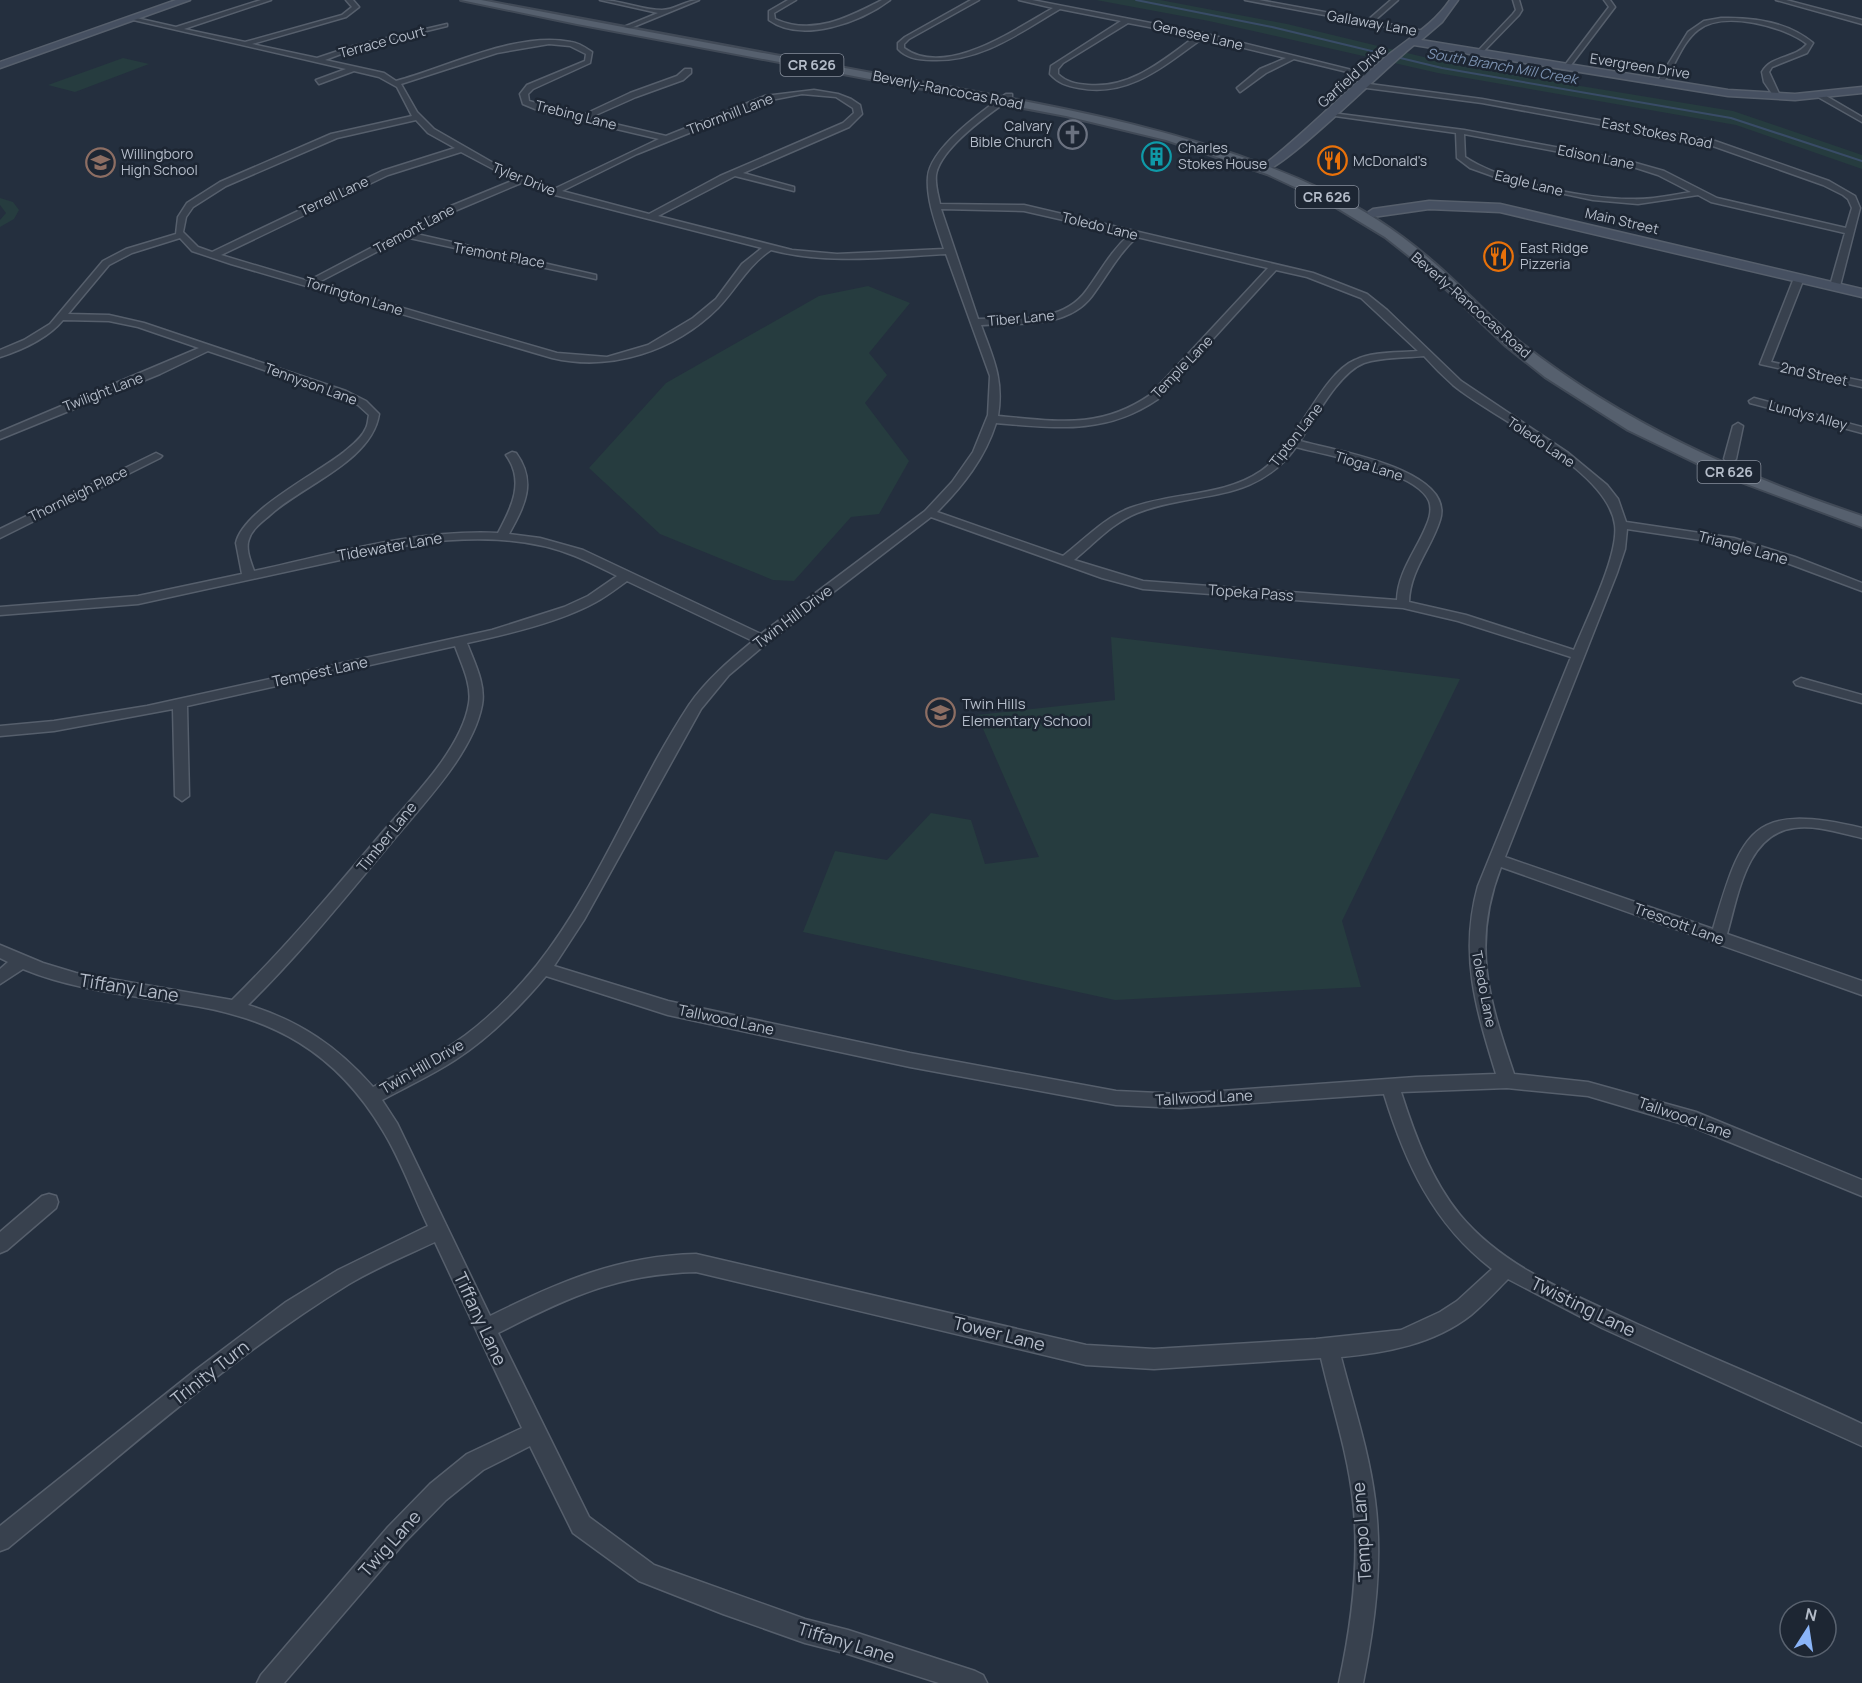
<svg xmlns="http://www.w3.org/2000/svg" width="1862" height="1683" font-family="Manrope,sans-serif">
  <style>
    .green { fill: #263c3f }
    .lines { fill: none; stroke-linecap: round; stroke-linejoin: round }
    .stream { stroke: #394c67; stroke-width: 2 }
    .street-casing { stroke: #565f6c; stroke-width: 3 }
    .secondary-casing { stroke: #565f6c; stroke-width: 3 }
    .primary-casing { stroke: #414a57; stroke-width: 4 }
    .street { fill: #38414e; fill-rule: evenodd }
    .secondary { fill: #465061; fill-rule: evenodd }
    .primary { fill: #56606e; fill-rule: evenodd }
    .labels { text-anchor: middle; stroke-width: 5; stroke-linejoin: round; paint-order: stroke }
    .far-street-label { font-size: 14px; fill: #b4bcc9; stroke: #1d2633 }
    .shield { fill: #1d2633; stroke: #878f9c; stroke-width: 1.5 }
    .shield-label { font-size: 14px; font-weight: bold; fill: #b4bcc9 }
    .far-water-label { font-size: 14px; font-style: italic; fill: #7c92b1; stroke: #1d2633 }
    .far-poi-label { font-size: 14px; fill: #b4bcc9; stroke: #1d2633; text-anchor: start }
    .street-label { font-size: 15px; fill: #b4bcc9; stroke: #1d2633 }
    .poi-label { font-size: 15px; fill: #b4bcc9; stroke: #1d2633; text-anchor: start }
    .near-street-label { font-size: 18px; fill: #b4bcc9; stroke: #1d2633 }
  </style>
  <rect width="100%" height="100%" fill="#242f3e"/>
  <!-- green -->
  <path class="green" d="M1096,0H1160L1287,24L1465,67L1733,111L1862,155V169L1736,125L1438,73L1209,21Z
    M123,58L149,64L75,92L48,85Z
    M0,198L13,202L19,210L14,219L0,227V220L6,213L0,205Z
    M868,286L910,303L869,353L887,375L865,403L909,461L879,514L851,517L794,581L773,580L660,534L589,468L666,383L819,296Z
    M1111,637L1460,679L1342,921L1361,987L1115,1000L803,932L835,851L887,860L931,813L971,820L985,864L1039,857L977,715L1115,700Z"/>
  <g class="lines">
    <!-- stream -->
    <path class="stream" d="M1136,0L1272,27L1442,68L1731,118L1862,161"/>
    <defs>
      <path id="street" d="M261,0H271L184,29L245,42L342,15L352,7L346,0H353L359,7L346,17L252,44L317,58L353,46L447,24V26L357,48L325,60L384,73L396,81C449,67 516,31 571,42C579,43 586,48 592,52L590,63L533,89L528,94L529,101L581,116L630,93L677,76L685,69H691V73L683,80L636,97L589,118L666,136L765,96L814,90L838,94L851,99L860,105L862,114L849,127L743,173L794,187V191L735,176L658,216L792,250L837,254L944,249C937,227 926,200 928,177C930,148 984,110 1006,94H1012V98C990,113 940,148 936,175C935,185 938,194 940,204L1024,205L1313,273L1367,294L1387,310L1461,381L1567,452L1607,485L1618,499L1626,522L1734,538L1795,557L1862,583V591L1787,563L1728,544L1627,529L1625,549L1617,573L1505,857L1713,929C1742,830 1751,802 1862,828V838C1840,833 1816,825 1794,828C1746,834 1738,897 1727,934L1862,981V995L1501,867C1471,944 1489,1000 1514,1074L1588,1082L1696,1112L1862,1180V1196L1693,1127L1588,1096L1507,1088L1401,1092C1415,1136 1431,1179 1460,1215C1505,1269 1575,1295 1637,1324C1712,1358 1788,1389 1862,1424V1446L1602,1328L1508,1279C1496,1291 1484,1304 1471,1315C1434,1344 1386,1353 1341,1357C1353,1404 1369,1451 1375,1500C1383,1561 1375,1623 1363,1683H1339C1352,1623 1360,1562 1353,1501C1348,1453 1332,1406 1321,1358L1154,1369L1086,1365L696,1272C617,1274 567,1298 498,1333L589,1517L654,1565L805,1619L848,1630L975,1671L983,1675L987,1683H939L848,1654L805,1643L723,1614L639,1581L573,1533L530,1446L483,1470L446,1500L404,1543L284,1683H257L261,1675L388,1527L430,1484L467,1454L522,1428L435,1242C407,1255 376,1268 349,1284C230,1357 117,1459 8,1548L0,1551V1526L197,1369L286,1302L338,1270L428,1226C413,1195 401,1160 383,1131C336,1052 273,1017 183,1004C129,995 74,990 23,969L0,984V969L8,962L0,958V945L43,963L76,973L232,1000C285,948 333,891 381,834C411,799 462,749 469,703C472,684 461,663 455,646L187,706L189,796L182,801L175,796L173,709L54,731L0,736V726L54,721L147,706L492,630L564,607L588,596L617,576C603,569 590,562 575,556C526,536 470,537 418,543L138,604L0,615V607L138,596L242,574L236,543C243,510 318,473 344,452C352,445 362,438 366,428C368,425 368,419 369,415L358,405L338,395L208,351L160,374L0,439V432L199,348L138,327L109,321L63,320C48,338 22,350 0,357V350L24,340L50,324L103,261L126,249L176,234L178,217L187,203L220,182L331,134L412,116L397,87L379,77L354,71L319,84L316,80L346,69L129,19L132,17L176,27ZM549,44L570,46L586,54L585,61L527,85L520,94L523,104L540,111L659,139L554,189L509,172L434,129L417,112L401,84L497,53ZM802,94L836,97L853,108L854,113L843,123L720,176L649,214L562,191L637,154L771,100ZM416,120L428,133L455,148L382,171L212,252L198,247L183,232L186,217L193,207L226,186L337,138ZM461,152L514,180L451,206L308,281L221,255L388,175ZM521,183L551,194L762,248L742,264L716,299L693,318L648,345L607,357L557,353L317,283L405,237L596,279V275L412,233L457,210ZM941,209L1024,211L1129,235C1111,251 1100,272 1086,291C1062,324 1015,318 978,319ZM1137,237L1268,268L1150,395C1099,430 1056,421 998,416C1004,379 993,358 981,325C1018,323 1067,329 1092,296C1107,276 1118,254 1137,237ZM180,238L192,251L231,264L552,358C611,372 675,351 718,308C737,288 747,266 771,250C828,265 887,257 946,254L990,376L988,415L973,452L952,482L925,511L761,634L583,550L540,538L509,534C525,505 537,482 516,453L512,452L506,455C525,481 512,507 498,533C415,529 334,554 254,571C251,562 245,549 249,539C252,529 262,522 270,515C303,485 372,461 379,414L366,401L346,391L144,323L109,315L68,314L109,265L132,253ZM1276,270L1307,277L1361,298L1418,351C1398,353 1374,351 1355,360C1320,375 1297,446 1261,471C1223,497 1172,492 1130,508C1104,518 1085,539 1063,556L937,512C963,486 985,458 996,423C1056,428 1106,435 1158,399ZM1424,356C1433,366 1443,376 1453,385C1494,419 1608,469 1615,525C1619,555 1586,620 1574,650L1466,615L1409,602C1410,570 1431,549 1440,520C1456,469 1332,450 1300,441C1315,419 1338,373 1364,363C1382,357 1404,358 1424,356ZM1296,447C1325,455 1417,471 1429,501C1432,509 1430,517 1427,524C1417,550 1398,571 1397,600L1143,581L1074,560C1095,543 1112,523 1137,513C1196,490 1254,505 1296,447ZM931,517L1102,578L1143,589L1403,608L1458,621L1571,657L1478,886C1459,954 1476,1009 1496,1074L1416,1077L1180,1094L1116,1091L910,1053L668,1001L554,966L584,920L701,709L729,675L767,643ZM627,581L753,641C730,660 706,680 689,705C635,787 598,888 537,965C511,997 477,1030 442,1051C420,1064 396,1075 373,1087C338,1047 300,1021 248,1005C299,955 344,899 390,844C421,806 473,754 482,705C486,684 474,662 467,643C508,634 560,622 596,602C607,596 617,588 627,581ZM546,976L668,1015L910,1067L1116,1105L1180,1108L1384,1094C1405,1162 1433,1224 1492,1269L1457,1301L1440,1312L1401,1330L1316,1339L1154,1349L1086,1345L696,1254C618,1256 559,1282 490,1316L397,1123L382,1100C406,1087 432,1075 455,1060C489,1038 520,1007 546,976Z
        M600,0C621,0 641,10 662,10C675,10 686,0 699,0L621,32L619,29L658,13Z
        M788,0H796L774,13L775,19C813,36 847,18 882,0H890C861,22 802,44 769,20V11Z
        M971,0H979L909,39L904,44V48C946,79 1017,28 1053,8L1019,0H1032L1202,33L1376,76L1372,78L1294,59L1266,73L1240,92L1237,88L1260,69L1286,58L1203,38C1165,65 1129,98 1079,88C1067,86 1058,83 1050,74L1051,66L1121,21L1060,9C1019,33 981,62 932,60C919,60 906,58 898,49V43L905,37ZM1128,23L1196,36C1163,60 1131,89 1088,85C1076,84 1066,82 1058,74V69L1063,63Z
        M1245,0H1259L1368,20L1391,0H1398L1374,21L1428,32L1425,34Z
        M1513,0H1519L1522,10L1519,15L1481,54H1477V52L1513,14L1516,10Z
        M1604,0H1610L1615,7L1568,69H1562L1609,7Z
        M1776,0H1786L1862,20V24Z
        M1721,18C1753,17 1788,22 1813,43L1807,53L1772,67L1769,72L1781,98H1775L1764,82L1762,72C1771,55 1795,59 1807,44C1784,26 1723,10 1698,30C1681,43 1675,68 1662,84H1656L1688,32L1704,21Z
        M1362,83L1482,99L1715,141L1829,181L1855,196L1860,208L1840,286L1835,289L1830,286L1845,233L1711,202L1698,195L1638,204L1593,200L1512,183L1470,168L1457,158L1456,133L1328,115L1332,113L1464,130L1625,160L1664,171L1717,198L1846,228L1852,208L1848,199L1843,195L1823,185L1710,145L1482,103L1359,87ZM1464,134L1624,164L1658,175L1691,192C1672,195 1651,200 1631,199C1586,199 1502,182 1465,157Z
        M1821,93L1862,117V122L1818,97Z
        M1799,275L1804,278L1771,362L1862,381V387L1760,364L1794,278Z
        M1754,398L1862,427V433L1750,403L1749,401Z
        M1738,423L1743,426L1736,459L1734,461H1726L1724,459L1733,426Z
        M156,453L162,456L160,458L0,538V529Z
        M1801,678L1862,695V703L1796,685L1794,682Z
        M49,1194L56,1196L58,1202L56,1208L7,1250L0,1253V1232L42,1196Z"/>
      <path id="secondary" d="M176,0H190L0,68V62Z
        M1450,0H1458L1442,22L1421,40L1728,90L1795,94L1862,87V93L1795,100L1728,96L1414,45C1391,62 1278,176 1260,172V168C1303,135 1340,96 1381,61C1405,40 1432,27 1450,0Z
        M1429,201L1500,204L1862,289V297L1500,212L1429,209L1373,217L1367,213L1373,209Z"/>
      <path id="primary" d="M461,0H481C622,27 763,53 904,79C1046,105 1193,128 1325,191C1364,209 1400,233 1432,261C1463,287 1489,318 1521,343C1623,423 1739,475 1862,516V527L1717,473L1628,430L1545,377L1506,346L1423,267L1385,237L1329,203L1267,174L1166,140L1066,116L577,24Z"/>
    </defs>
    <!-- street casing -->
    <use href="#street" class="street-casing"/>
    <!-- secondary casing -->
    <use href="#secondary" class="secondary-casing"/>
    <!-- primary casing -->
    <use href="#primary" class="primary-casing"/>
    <!-- street -->
    <use href="#street" class="street"/>
    <!-- secondary -->
    <use href="#secondary" class="secondary"/>
    <!-- primary -->
    <use href="#primary" class="primary"/>
  </g>
  <!-- icons -->
  <defs>
    <symbol id="church-ring" viewBox="-11 -11 22 22"><circle r="9.5" fill="#1d2633" stroke="#6b7280" stroke-width="1.5"/><path d="M-1.2-6h2.4v3.5h3.3v2.4h-3.3V6h-2.4V-.1h-3.3v-2.4h3.3Z" fill="#6b7280"/></symbol>
    <symbol id="building-ring" viewBox="-11 -11 22 22"><circle r="9.5" fill="#1d2633" stroke="#0f9aa8" stroke-width="1.5"/><path d="M-4-6H4V6H1V3H-1V6H-4ZM-2.5-4.3h1.7v1.8h-1.7ZM.8-4.3h1.7v1.8H.8ZM-2.5-1h1.7V.8h-1.7ZM.8-1h1.7V.8H.8Z" fill="#0f9aa8"/></symbol>
    <symbol id="restaurant-ring" viewBox="-11 -11 22 22"><circle r="9.5" fill="#1d2633" stroke="#e8710a" stroke-width="1.5"/><path d="M-5-6h1v4h1v-4h1v4h1v-4h1v5L-1.5 .5V6h-2V.5L-5-1ZM5-6V6H3V1.5H1.5Q1.5-4 5-6Z" fill="#e8710a"/></symbol>
    <symbol id="school-ring" viewBox="-11 -11 22 22"><circle r="9.5" fill="#1d2633" stroke="#8d6e63" stroke-width="1.5"/><path d="M0-5L7-2L0 1L-7-2ZM-4 1L0 2.5L4 1V4Q0 6-4 4Z" fill="#8d6e63"/></symbol>
  </defs>
  <g fill-rule="evenodd">
    <use href="#church-ring" x="1056" y="118" width="33" height="33"/>
    <use href="#building-ring" x="1140" y="140" width="33" height="33"/>
    <use href="#restaurant-ring" x="1316" y="144" width="33" height="33"/>
    <use href="#school-ring" x="84" y="146" width="33" height="33"/>
    <use href="#restaurant-ring" x="1482" y="240" width="33" height="33"/>
    <use href="#school-ring" x="924" y="696" width="33" height="33"/>
  </g>
  <g class="labels">
    <!-- far-street labels -->
    <g class="far-street-label">
      <text transform="translate(1372 23) rotate(10)" y="5">Gallaway Lane</text>
      <text transform="translate(1198 35) rotate(13)" y="5">Genesee Lane</text>
      <text transform="translate(382 42) rotate(-15)" y="5">Terrace Court</text>
      <text transform="translate(1640 66) rotate(9)" y="5">Evergreen Drive</text>
      <text transform="translate(1352 76) rotate(-42)" y="5">Garfield Drive</text>
      <text transform="translate(948 90) rotate(11)" y="5">Beverly-Rancocas Road</text>
      <text transform="translate(730 114) rotate(-21)" y="5">Thornhill Lane</text>
      <text transform="translate(576 115) rotate(14)" y="5">Trebing Lane</text>
      <text transform="translate(1657 133) rotate(11)" y="5">East Stokes Road</text>
      <text transform="translate(1596 157) rotate(11)" y="5">Edison Lane</text>
      <text transform="translate(524 179) rotate(22)" y="5">Tyler Drive</text>
      <text transform="translate(1529 183) rotate(14)" y="5">Eagle Lane</text>
      <text transform="translate(334 196) rotate(-25)" y="5">Terrell Lane</text>
      <text transform="translate(1622 221) rotate(13)" y="5">Main Street</text>
      <text transform="translate(1100 226) rotate(14)" y="5">Toledo Lane</text>
      <text transform="translate(414 229) rotate(-28)" y="5">Tremont Lane</text>
      <text transform="translate(499 255) rotate(10)" y="5">Tremont Place</text>
      <text transform="translate(354 296) rotate(17)" y="5">Torrington Lane</text>
      <text transform="translate(1471 305) rotate(41)" y="5">Beverly-Rancocas Road</text>
      <text transform="translate(1021 318) rotate(-5)" y="5">Tiber Lane</text>
      <text transform="translate(1182 367) rotate(-46)" y="5">Temple Lane</text>
      <text transform="translate(1814 374) rotate(12)" y="5">2nd Street</text>
      <text transform="translate(311 384) rotate(20)" y="5">Tennyson Lane</text>
      <text transform="translate(103 392) rotate(-21)" y="5">Twilight Lane</text>
      <text transform="translate(1808 415) rotate(15)" y="5">Lundys Alley</text>
      <text transform="translate(1296 435) rotate(-52)" y="5">Tipton Lane</text>
      <text transform="translate(1541 442) rotate(34)" y="5">Toledo Lane</text>
      <text transform="translate(1369 466) rotate(17)" y="5">Tioga Lane</text>
      <text transform="translate(78 494) rotate(-26)" y="5">Thornleigh Place</text>
      <text transform="translate(1484 989) rotate(79)" y="5">Toledo Lane</text>
    </g>
    <!-- shield labels -->
    <g class="shield">
      <rect x="780.5" y="54" width="63" height="22" rx="4.5"/>
      <rect x="1295.5" y="186" width="63" height="22" rx="4.5"/>
      <rect x="1697.5" y="461" width="63" height="22" rx="4.5"/>
    </g>
    <g class="shield-label">
      <text x="812" y="70">CR 626</text>
      <text x="1327" y="202">CR 626</text>
      <text x="1729" y="477">CR 626</text>
    </g>
    <!-- far-water labels -->
    <g class="far-water-label">
      <text transform="translate(1502 66) rotate(10)" y="5">South Branch Mill Creek</text>
    </g>
    <!-- far-poi labels -->
    <g class="far-poi-label">
      <text x="1052" y="131" text-anchor="end">Calvary<tspan x="1052" dy="16">Bible Church</tspan></text>
      <text x="1178" y="153">Charles<tspan x="1178" dy="16">Stokes House</tspan></text>
      <text x="121" y="159">Willingboro<tspan x="121" dy="16">High School</tspan></text>
      <text x="1353" y="166">McDonald's</text>
      <text x="1520" y="253">East Ridge<tspan x="1520" dy="16">Pizzeria</tspan></text>
    </g>
    <!-- street labels -->
    <g class="street-label">
      <text transform="translate(390 547) rotate(-10)" y="5">Tidewater Lane</text>
      <text transform="translate(1743 548) rotate(15)" y="5">Triangle Lane</text>
      <text transform="translate(1251 593) rotate(4)" y="5">Topeka Pass</text>
      <text transform="translate(793 617) rotate(-37)" y="5">Twin Hill Drive</text>
      <text transform="translate(320 672) rotate(-12)" y="5">Tempest Lane</text>
      <text transform="translate(387 837) rotate(-51)" y="5">Timber Lane</text>
      <text transform="translate(1679 924) rotate(20)" y="5">Trescott Lane</text>
      <text transform="translate(726 1020) rotate(12)" y="5">Tallwood Lane</text>
      <text transform="translate(422 1067) rotate(-30)" y="5">Twin Hill Drive</text>
      <text transform="translate(1204 1098) rotate(-3)" y="5">Tallwood Lane</text>
      <text transform="translate(1685 1118) rotate(19)" y="5">Tallwood Lane</text>
    </g>
    <!-- poi labels -->
    <g class="poi-label">
      <text x="962" y="709">Twin Hills<tspan x="962" dy="17">Elementary School</tspan></text>
    </g>
    <!-- near-street labels -->
    <g class="near-street-label">
      <text transform="translate(129 988) rotate(9)" y="6">Tiffany Lane</text>
      <text transform="translate(1583 1307) rotate(26)" y="6">Twisting Lane</text>
      <text transform="translate(480 1319) rotate(65)" y="6">Tiffany Lane</text>
      <text transform="translate(999 1334) rotate(14)" y="6">Tower Lane</text>
      <text transform="translate(210 1373) rotate(-38)" y="6">Trinity Turn</text>
      <text transform="translate(1362 1532) rotate(-94)" y="6">Tempo Lane</text>
      <text transform="translate(390 1544) rotate(-48)" y="6">Twig Lane</text>
      <text transform="translate(846 1643) rotate(17)" y="6">Tiffany Lane</text>
    </g>
  </g>
  <!-- north arrow -->
  <g transform="translate(1808 1629) rotate(12)"><circle r="28" fill="#1d2633" stroke="#59626f" stroke-width="1.5"/>
  <path d="M0-4.5L10 22L0 15L-10 22Z" fill="#8ab4f8"/>
  <text y="-9" font-size="16" font-weight="bold" text-anchor="middle" fill="#b4bcc9">N</text>
  </g>
</svg>
